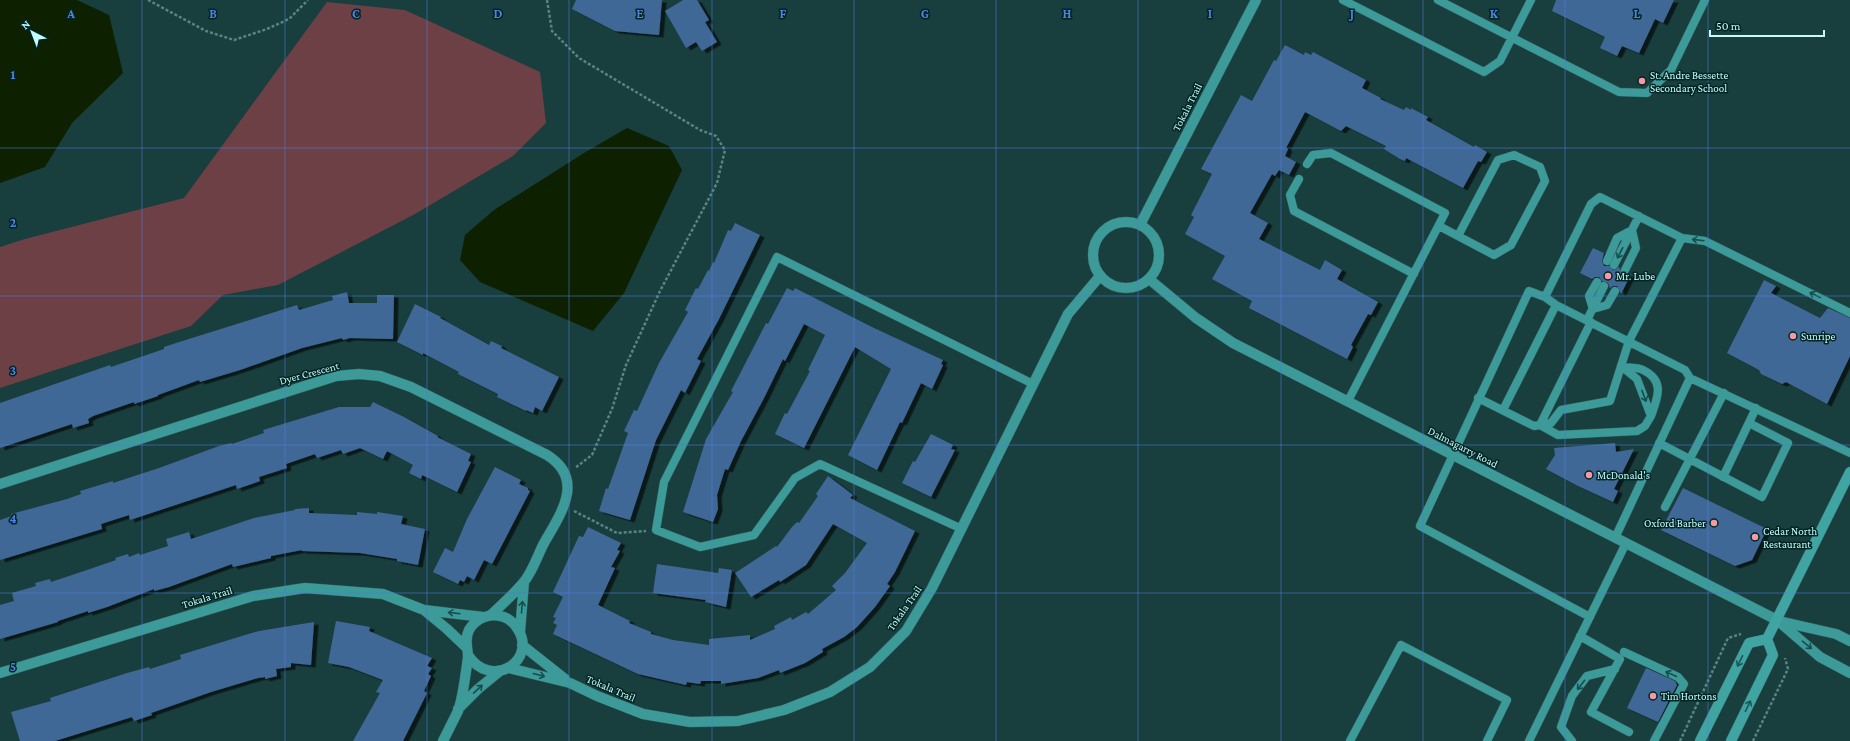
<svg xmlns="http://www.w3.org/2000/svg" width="1850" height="741" font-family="'Crimson Pro',serif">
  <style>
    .green { fill: #6d4045 }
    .water { fill: #0d2100 }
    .building { fill: #3f6896; filter: url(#shadow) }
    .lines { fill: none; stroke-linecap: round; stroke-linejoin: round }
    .service-casing { stroke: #335d5b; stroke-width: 9 }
    .minor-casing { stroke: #335d5b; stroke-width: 11 }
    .tertiary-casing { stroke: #335d5b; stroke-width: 11 }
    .secondary-casing { stroke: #335d5b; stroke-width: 11 }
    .path { stroke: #588482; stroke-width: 2.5; stroke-dasharray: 3 2; stroke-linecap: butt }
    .service { stroke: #3c9a98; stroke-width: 8 }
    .minor { stroke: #3c9a98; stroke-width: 10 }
    .tertiary { stroke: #3c9a98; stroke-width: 10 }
    .secondary { stroke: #3fa4a2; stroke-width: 10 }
    .oneway { stroke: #154e4d }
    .oneway2 { stroke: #195856 }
    .grid { fill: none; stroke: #4f82e2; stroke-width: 1; stroke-opacity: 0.55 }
    .poi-dot { fill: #f49aa4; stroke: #002524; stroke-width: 1.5 }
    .labels { text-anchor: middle; stroke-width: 3; stroke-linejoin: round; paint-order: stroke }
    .poi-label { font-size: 11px; fill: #c5fbf8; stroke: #002524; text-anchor: start }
    .street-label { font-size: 11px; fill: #c5fbf8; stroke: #002524 }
    .grid-label { font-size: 13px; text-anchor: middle; font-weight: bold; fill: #4f82e2; stroke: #002524; stroke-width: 3; stroke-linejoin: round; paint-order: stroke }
  </style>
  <defs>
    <filter id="shadow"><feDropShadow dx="4.5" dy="2.5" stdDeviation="0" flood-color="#0009"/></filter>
  </defs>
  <rect width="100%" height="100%" fill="#183e3d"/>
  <!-- green -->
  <path class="green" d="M327,2L405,10L540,72L546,123L513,156L415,214L278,285L223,295L191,326L0,388V247L25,239L184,198Z"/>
  <!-- water -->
  <path class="water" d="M0,0H77L109,15L123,73L72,123L45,167L0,183Z
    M627,128L669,146L682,170L624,293L593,331L480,282L460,260L465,235L494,210L584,153Z"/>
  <!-- building -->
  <path class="building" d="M576,0H662L659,35L615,31L572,9Z
    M683,0H697L709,20L705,22L717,42L702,51L696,42L686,48L665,11Z
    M1556,0H1674L1663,23L1655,19L1639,53L1622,46L1617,56L1600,48L1605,37L1552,11Z
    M1285,45L1304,55L1305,52L1311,55L1313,52L1366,80L1362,88L1381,98L1380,99L1404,110L1406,107L1411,110V108L1428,117L1426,120L1474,147L1475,145L1487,152L1481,162L1478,161L1463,188L1406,158L1405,161L1400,159L1384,149L1386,146L1346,126L1341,131L1305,112L1286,148L1288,149L1285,156L1296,162L1289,175L1279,170L1275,176L1272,174L1250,213L1268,223L1259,239L1320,270L1325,260L1342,270L1337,279L1378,302L1371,315L1368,314L1351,345L1353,347L1347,359L1249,308L1252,301L1212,279L1225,256L1185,234L1194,217L1191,215L1212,174L1201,169L1241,95L1252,101L1274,60L1276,61Z
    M735,223L760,235L719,319L697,359L701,361L685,393L681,390L656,440L630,520L599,511L606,488L608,489L628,433L624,431L634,410L637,411L659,363L688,312L685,310L696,288L698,289L708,270L709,271L713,262L714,263L728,230L731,231Z
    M1593,248L1604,253L1602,261L1604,266H1609L1614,270L1619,267L1623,275L1631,274L1621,294L1617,286H1613L1610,288L1608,283L1602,281L1599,277H1595L1592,279L1580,273Z
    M1764,280L1776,286L1771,293L1820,318L1828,308L1850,318V356L1827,404L1786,382L1782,384L1761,374L1759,370L1727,353Z
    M787,288L793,291L795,288L874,328L943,360L941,364L943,365L932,389L921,383L902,423L900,422L877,470L848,455L891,369L855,347L804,448L775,434L785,413L787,414L810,371L808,370L825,335L804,324L785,361L783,359L765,396L741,441L728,470L725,469L717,495L718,509L713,522L683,512L706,439L733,392L731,391L763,329L766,323L768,324Z
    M347,292L349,303H377V295H394L393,339L350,338L343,340L342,338L302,348L240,370L200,382L199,380L158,395V396L134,404V402L93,416L88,419L89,423L73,428L72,424L0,448V403L110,365L111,367L164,349V347L176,343L297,305L299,310L333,300L332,296Z
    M415,304L441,317L440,318L489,345L491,341L502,346L501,348L559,377L542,411L535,407L533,413L526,410V411L497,397L498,394L458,374L459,372L423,353V355L397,342Z
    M373,402L404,417L438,436L437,437L471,454L468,461L471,462L457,492L422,475L421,479L409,473L413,465L387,451L383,459L360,448L343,454L341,450L317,458L315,454L286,464L287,468L259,477L260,481L237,489L236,485L130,520L129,515L101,524L102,529L0,560V520L12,516L11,514L67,499L81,494L80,491L113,481V483L159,468L219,446L231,443L232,444L264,433L263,430L286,423L339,407H370Z
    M931,434L953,445L951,449L955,450L931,497L902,483L913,461L915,462Z
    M1615,443L1616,452L1634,449L1614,489L1618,491L1613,502L1578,486L1546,469L1555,455L1554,448Z
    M495,467L521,480L519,484L528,488V490L530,491L492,564L484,560L474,580L467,576L464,582L460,580L458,584L433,572L445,548L453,552L467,519Z
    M828,476L853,495L850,498L915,531L895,572L887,584L890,586L875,607L857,627L844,637L822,649L823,652L805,663L780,673L779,670L758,678L721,684V681H701L700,684L687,682L686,685L638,674L553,634L557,625L553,623L556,618L553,617L563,597L553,592L579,536L583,537L588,527L621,543L617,550L620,551L611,567L615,568L598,605L630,621L629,623L651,632V634L673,640L709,645V639L750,635V640L775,629L774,626L791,617L792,620L806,612L808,614L836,590L832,586L845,573L867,543L833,524L806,565L780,582L779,580L751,597L735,573L776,546L777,547L792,527L797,522L799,523L818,496L816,494Z
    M1683,488L1767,529L1752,560L1735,566L1661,530Z
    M309,508V513L357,515V512L377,514V512L403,516L401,524L425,529L418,565L397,561V559L360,553L302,551V550L271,556V558L233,567L232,564L169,587L154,591V589L107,607L88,613V611L58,621V622L0,639V605L14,601L12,593L36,586L35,583L50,579L51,582L90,569L116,560L115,558L128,554L129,557L139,553L140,555L168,546L166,539L189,532L191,539L254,518L295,510V509Z
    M657,564L718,573L719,568L732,570L726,607L705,602L706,600L653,593Z
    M336,621L370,627L369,631L432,658L427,666L432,668L428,674L431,676L424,691L427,693L403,741H353L380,693L376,692L383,680L349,667L328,663Z
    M314,622L311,665L291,663V667L276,669L277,676L265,679V677L258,678L211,692L151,713L152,715L134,721L132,717L55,741H20L11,712L51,701L50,698L127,673L149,667L150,669L181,659L180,655L245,635L259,631Z
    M1646,668L1675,681L1677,685L1658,722L1627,708Z"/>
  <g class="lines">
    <defs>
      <path id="service" d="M1343,0L1484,72L1500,61L1531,0
        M1438,0L1619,92L1647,93L1671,70L1705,0
        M1307,164L1313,155L1331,153L1445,213L1348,401
        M1299,179L1290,195L1294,211L1414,274
        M1439,226L1494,255L1511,245L1545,181L1540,167L1514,155L1498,160L1458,236
        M1682,238L1705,241L1850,313
        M1607,261L1617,238L1632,230L1636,248L1625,270
        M1614,265L1639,216
        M1597,282L1589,296L1593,309L1607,305L1615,291
        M1587,320L1604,286
        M1591,322L1540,425L1558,435L1637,431L1645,426L1651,416L1637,379L1621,366
        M1622,367C1628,368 1638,367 1643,370C1666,381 1657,399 1651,416
        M1690,378L1850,453
        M1478,398L1534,426L1551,423L1561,410L1610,401L1629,341L1682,238L1600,197L1591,204L1545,297
        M1503,410L1556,305
        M1659,443L1762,497L1788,443L1749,423
        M1723,477L1756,408
        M1665,507L1724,393
        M962,529L820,464L795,478L754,535L700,547L656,530L664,482L777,257L1033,384
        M1590,617L1420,526L1529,291L1545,297L1556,305L1685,370L1690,378L1615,538
        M1580,636L1620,659L1591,712L1629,732
        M1624,652L1678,677L1684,684L1654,741
        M1350,741L1401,645L1507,700L1487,741
        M1529,741L1626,543
        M1572,741L1561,727L1572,696L1587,676L1615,669"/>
      <path id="minor" d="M0,484L336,376L359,374L380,376L411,387L547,455C587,480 559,516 543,545C537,557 532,573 523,583C513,595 501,605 491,615
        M520,632L524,582"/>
      <path id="tertiary" d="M1093 255a33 33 0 1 1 66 0a33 33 0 1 1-66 0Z
        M1140,225L1256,0
        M1149,279L1196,318L1233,343L1777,620L1820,657L1850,673
        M424,610L447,629L466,647
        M1779,621L1836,634L1850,641
        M522,645L565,679
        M509,668L570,683L597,696L643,714L690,722L738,721L784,710L830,692L870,667L906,631L932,588L1068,314L1100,276
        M0,673L253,596L305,588L383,594L424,610L483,617
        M458,709L478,689L500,671
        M443,741C448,731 453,721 458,711C463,698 466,671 468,657C468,647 464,640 469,630C475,619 489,613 500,616C507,617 513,622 517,628C539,660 491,691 468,655"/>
      <path id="secondary" d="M1700,741L1749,643L1767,639
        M1731,741L1773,655L1767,639L1850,472"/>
    </defs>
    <!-- service casing -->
    <use href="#service" class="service-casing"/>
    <!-- minor casing -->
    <use href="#minor" class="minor-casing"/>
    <!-- tertiary casing -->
    <use href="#tertiary" class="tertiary-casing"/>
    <!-- secondary casing -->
    <use href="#secondary" class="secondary-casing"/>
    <!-- path -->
    <path class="path" d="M148,0L206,31L234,40L267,29L289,19L308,0
      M547,0L552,31L579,58L700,130L716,136L725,150L717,183L660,291L626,365L612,409L592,455L575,468
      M574,511L617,533L646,531
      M1680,741L1728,638L1741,634
      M1753,741L1788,669L1785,658"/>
    <!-- service -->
    <use href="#service" class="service"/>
    <!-- minor -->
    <use href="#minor" class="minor"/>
    <!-- tertiary -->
    <use href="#tertiary" class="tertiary"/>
    <!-- secondary -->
    <use href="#secondary" class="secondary"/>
  </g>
  <!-- one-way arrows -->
  <defs><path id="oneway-shaft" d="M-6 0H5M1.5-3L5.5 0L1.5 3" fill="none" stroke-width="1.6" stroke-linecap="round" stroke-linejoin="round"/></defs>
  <g class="oneway">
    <use href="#oneway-shaft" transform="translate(1698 240) rotate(-173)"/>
    <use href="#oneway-shaft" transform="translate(1620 253) rotate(117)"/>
    <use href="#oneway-shaft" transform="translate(1815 295) rotate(-154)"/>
    <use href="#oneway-shaft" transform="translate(1644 396) rotate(70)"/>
    <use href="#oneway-shaft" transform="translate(522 607) rotate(-85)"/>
    <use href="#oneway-shaft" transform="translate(454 613) rotate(-173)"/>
    <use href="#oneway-shaft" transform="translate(1807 645) rotate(40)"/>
    <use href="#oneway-shaft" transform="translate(1671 674) rotate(-155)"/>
    <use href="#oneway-shaft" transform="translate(539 675) rotate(15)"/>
    <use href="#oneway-shaft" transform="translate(1581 685) rotate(128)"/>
    <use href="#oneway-shaft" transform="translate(478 689) rotate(-43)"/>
  </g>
  <g class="oneway2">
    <use href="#oneway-shaft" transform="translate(1740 661) rotate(116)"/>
    <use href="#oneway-shaft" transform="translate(1748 706) rotate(-64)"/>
  </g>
  <!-- grid -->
  <path class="grid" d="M142,0V741M285,0V741M427,0V741M569,0V741M712,0V741M854,0V741M996,0V741M1138,0V741M1281,0V741M1423,0V741M1565,0V741M1708,0V741M0,148H1850M0,296H1850M0,445H1850M0,593H1850"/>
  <!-- markers -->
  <g class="poi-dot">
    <circle cx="1642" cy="81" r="4"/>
    <circle cx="1608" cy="276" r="4"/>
    <circle cx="1793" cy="336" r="4"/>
    <circle cx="1589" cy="475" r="4"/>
    <circle cx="1714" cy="523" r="4"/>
    <circle cx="1755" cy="537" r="4"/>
    <circle cx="1653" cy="696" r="4"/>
  </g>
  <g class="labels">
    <!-- poi labels -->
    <g class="poi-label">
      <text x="1650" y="79">St. Andre Bessette<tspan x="1650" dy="13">Secondary School</tspan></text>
      <text x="1616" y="280">Mr. Lube</text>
      <text x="1801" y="340">Sunripe</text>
      <text x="1597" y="479">McDonald's</text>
      <text x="1706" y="527" text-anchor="end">Oxford Barber</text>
      <text x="1763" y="535">Cedar North<tspan x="1763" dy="13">Restaurant</tspan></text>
      <text x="1661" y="700">Tim Hortons</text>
    </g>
    <!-- street labels -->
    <g class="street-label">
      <text transform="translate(1187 107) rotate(-63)" y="4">Tokala Trail</text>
      <text transform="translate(309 373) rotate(-15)" y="4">Dyer Crescent</text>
      <text transform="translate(1463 447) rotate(27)" y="4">Dalmagarry Road</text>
      <text transform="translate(207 597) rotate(-17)" y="4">Tokala Trail</text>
      <text transform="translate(904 608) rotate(-55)" y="4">Tokala Trail</text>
      <text transform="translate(611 688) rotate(23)" y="4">Tokala Trail</text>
    </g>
  </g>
  <g class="grid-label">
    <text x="71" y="18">A</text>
    <text x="213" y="18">B</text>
    <text x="356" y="18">C</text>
    <text x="498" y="18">D</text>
    <text x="640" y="18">E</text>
    <text x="783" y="18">F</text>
    <text x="925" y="18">G</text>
    <text x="1067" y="18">H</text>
    <text x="1210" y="18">I</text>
    <text x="1352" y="18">J</text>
    <text x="1494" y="18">K</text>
    <text x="1637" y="18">L</text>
    <text x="13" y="79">1</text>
    <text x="13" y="227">2</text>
    <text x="13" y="375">3</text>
    <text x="13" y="523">4</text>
    <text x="13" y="671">5</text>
  </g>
  <!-- north arrow -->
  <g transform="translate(32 32) rotate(318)" stroke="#002524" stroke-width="3" paint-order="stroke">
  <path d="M0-3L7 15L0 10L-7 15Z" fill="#c5fbf8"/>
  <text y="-6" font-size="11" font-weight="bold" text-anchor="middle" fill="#c5fbf8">N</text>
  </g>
  <!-- scale -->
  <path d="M1710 30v6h114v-6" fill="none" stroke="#c5fbf8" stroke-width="2"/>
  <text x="1716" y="30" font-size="12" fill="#c5fbf8" stroke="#002524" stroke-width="3" paint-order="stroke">50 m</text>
</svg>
